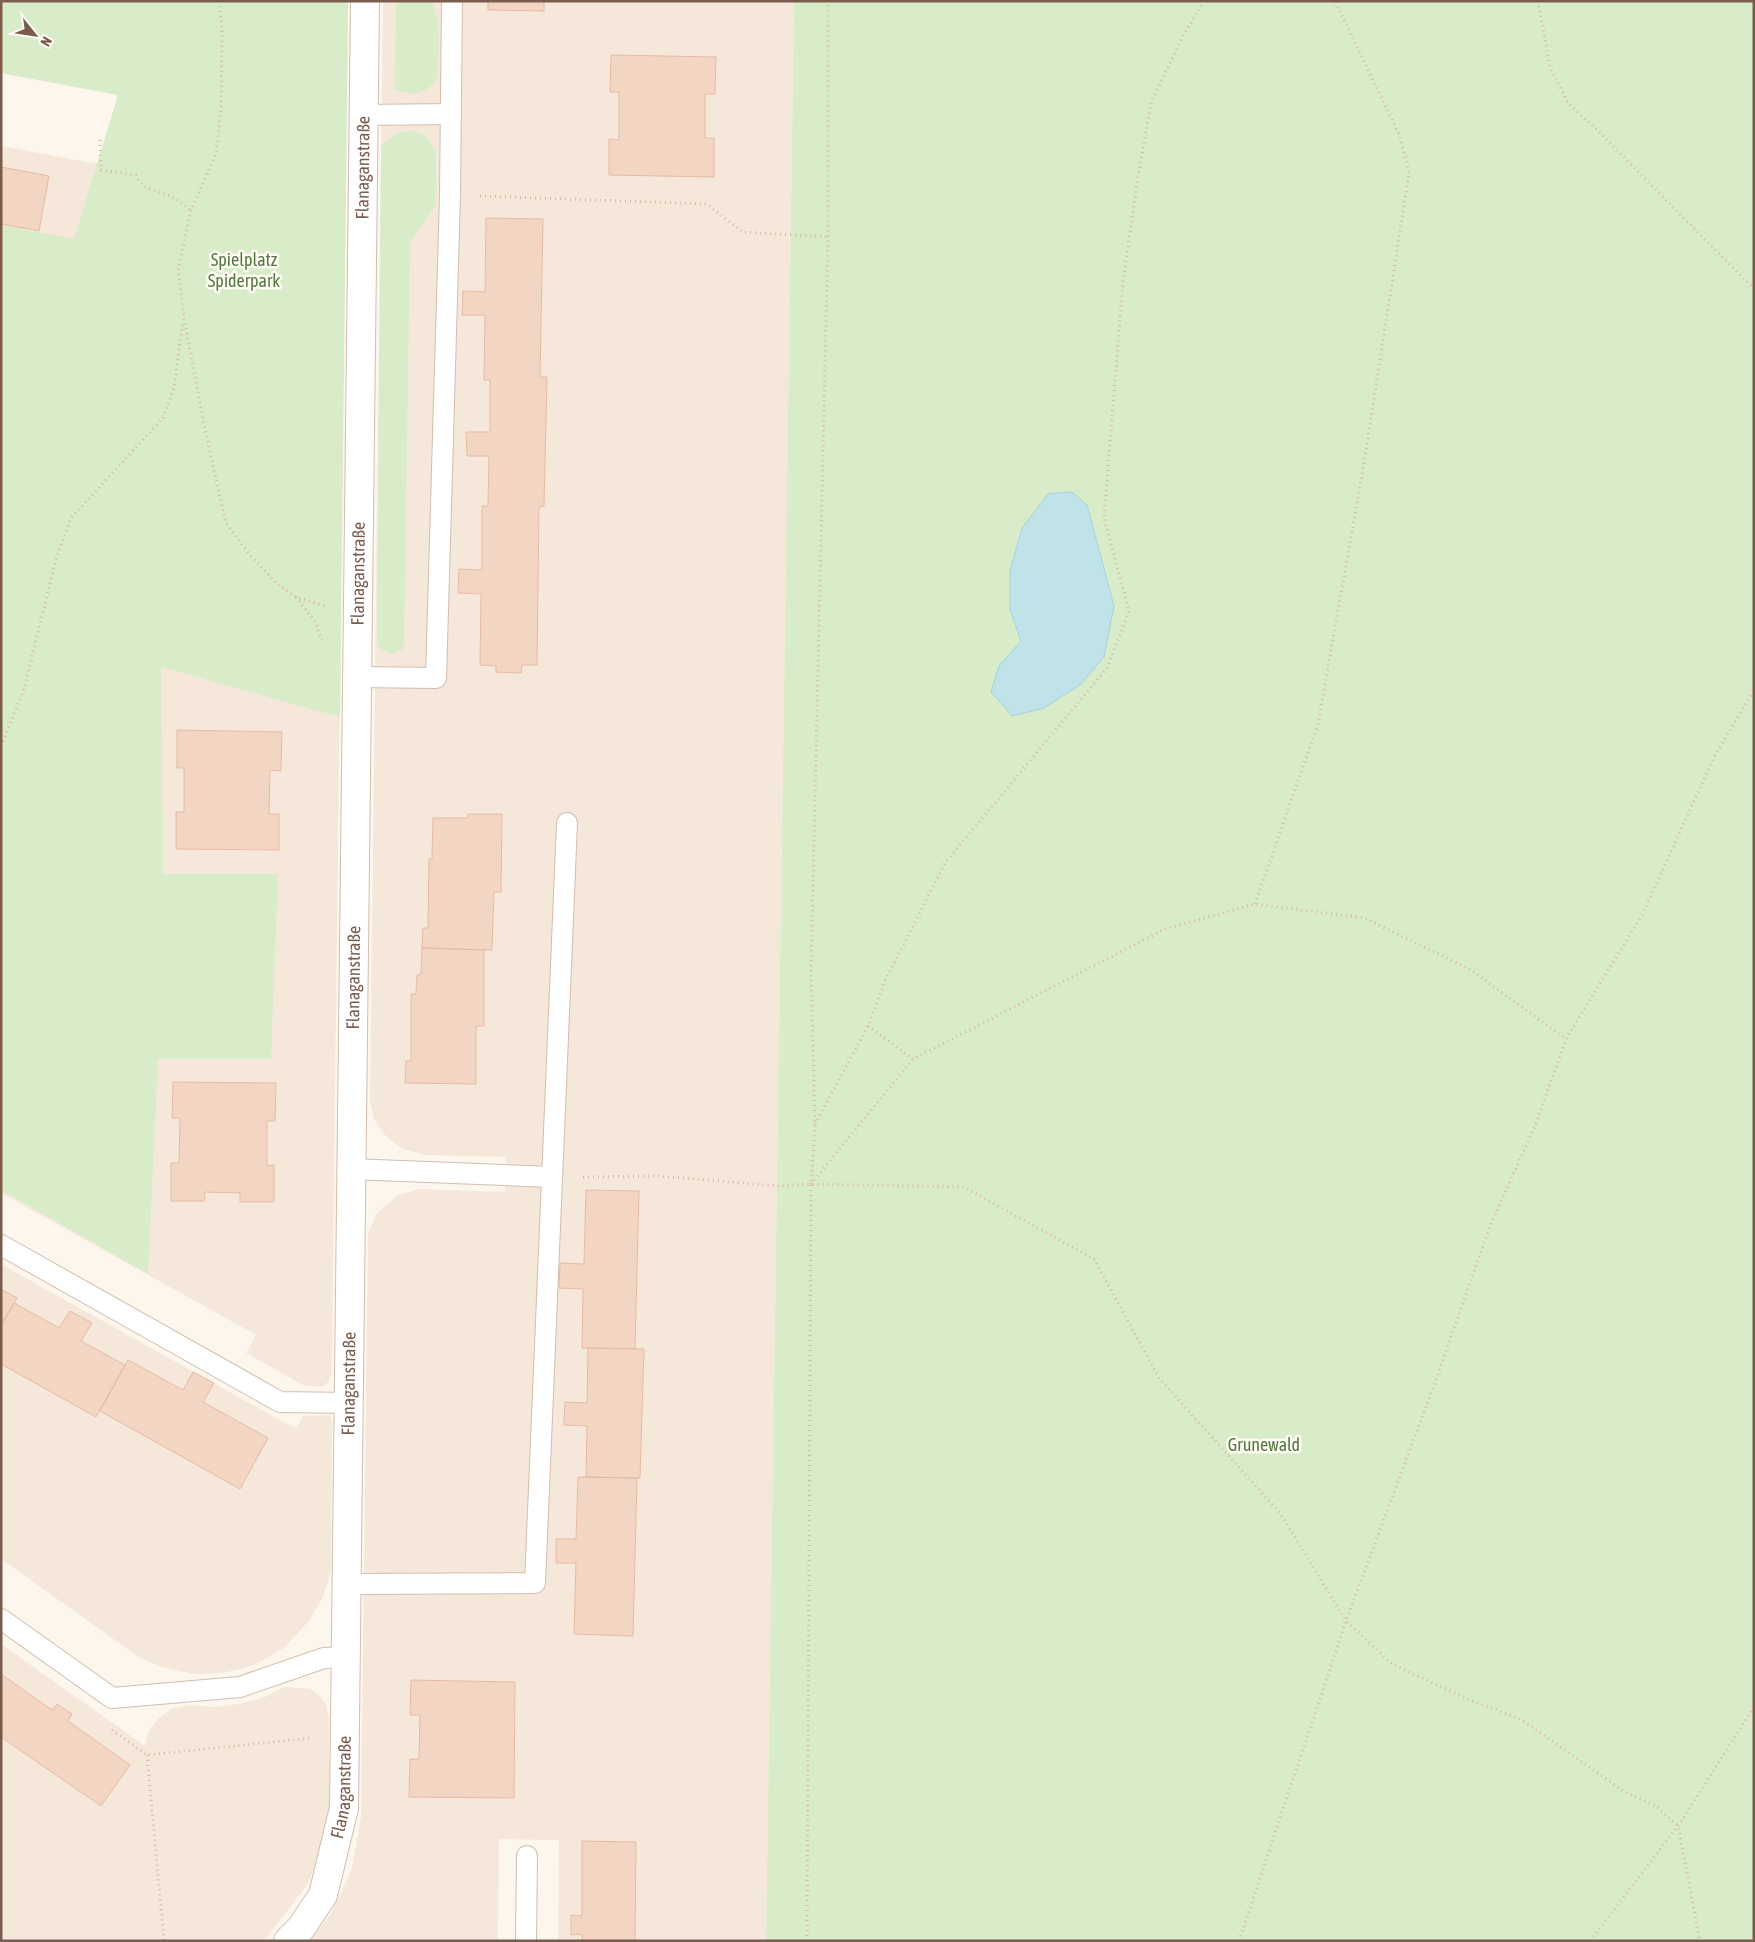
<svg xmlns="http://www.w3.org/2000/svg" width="1755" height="1942" font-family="'Asap Condensed',sans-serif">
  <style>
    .residential { fill: #f5e8da }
    .green { fill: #d8ecc9 }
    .water { fill: #bfe3e8; stroke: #a5d3da }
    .building { fill: #f3d5c3; stroke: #e6bba3 }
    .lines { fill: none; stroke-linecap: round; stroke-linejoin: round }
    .lane-casing { stroke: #d1beb0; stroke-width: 22 }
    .street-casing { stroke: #d1beb0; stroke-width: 30 }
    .path { stroke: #d9b8a5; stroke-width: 3; stroke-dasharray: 1 4; stroke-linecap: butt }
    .lane { stroke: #fff; stroke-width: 20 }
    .street { stroke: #fff; stroke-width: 28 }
    .labels { text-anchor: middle; stroke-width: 5; stroke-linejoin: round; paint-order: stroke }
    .street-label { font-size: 18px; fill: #7a5c4d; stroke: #fffaf3 }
    .park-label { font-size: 18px; fill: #537a41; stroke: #fffaf3 }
  </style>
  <rect width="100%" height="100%" fill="#fdf6ec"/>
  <!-- residential -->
  <path class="residential" d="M1,1H348L332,1345L331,1376L327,1383L322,1387L305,1386L246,1353L256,1335L1,1193V146L104,165L118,95L1,73Z
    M383,1H794L766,1941H558L559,1840L499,1839L498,1941H310L331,1913L352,1869L361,1817L368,1234L377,1213L398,1195L420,1189L505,1192L506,1157L424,1155L400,1148L384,1134L374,1119L370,1100Z
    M1,1264L285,1423L297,1428L303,1416L330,1415L332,1422L331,1571L322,1599L309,1621L285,1647L260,1662L245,1668L222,1673L194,1674L165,1668L140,1658L1,1559Z
    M1,1644L145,1746L148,1732L158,1719L171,1709L190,1705L214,1707L239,1704L265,1697L284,1687L310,1689L320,1696L326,1705L329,1719V1811L316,1865L307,1885L268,1936L263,1941H1Z"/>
  <!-- green -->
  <path class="green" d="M1,1H348L340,717L161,667L163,874H278L271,1059H158L148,1274L1,1190V225L74,239L118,95L1,73Z
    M396,1H431C435,9 437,15 438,24C439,32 439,73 436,79C428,95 409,96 395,89Z
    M794,1H1754V1941H766Z
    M411,131L418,132L427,137L436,152V205L410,243L404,643L402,650L389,654L378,647L377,640L381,145L397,133Z"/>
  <!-- water -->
  <path class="water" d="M1072,492L1087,505L1114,606L1104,657L1080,685L1044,708L1012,716L991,692L999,666L1021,641L1010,610V571L1022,528L1048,494Z"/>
  <!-- building -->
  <path class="building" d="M488,1H544V11L488,10Z
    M611,55L716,57L715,94H705V138H714V177L609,175V139L619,140V92H610Z
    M1,167L49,176L39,231L1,224Z
    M486,218L543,219L540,377H547L544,506L539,507L537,665H522L521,673L496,672V666L480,665L481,594L458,593L459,569L482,570V506H488L489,456H467L466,432H490V380H484L485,315H462L463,291L485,292Z
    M177,730L282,732L281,771L270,770L269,814H279V850L176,849V812H184V768H177Z
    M468,814H502L501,892H494L492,950L422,948L423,928H428L429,859H432L433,818H468Z
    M422,948L484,950V1026H476V1084L405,1083L406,1061H411V994H416L417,975L421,974Z
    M173,1082L276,1083L275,1121H267V1166L274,1165V1202H240V1193L205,1192L204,1201H171V1163H179L180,1118H172Z
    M586,1190L639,1191L635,1349L582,1348L583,1289L559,1288L560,1263L584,1264Z
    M1,1289L17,1298L1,1325Z
    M14,1303L59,1328L70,1311L92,1323L81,1341L125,1365L96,1417L1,1364V1325Z
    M588,1348L644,1349L640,1478L586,1477L587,1426L564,1425L565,1402L587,1403Z
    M128,1360L183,1390L193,1372L214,1383L203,1402L268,1438L240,1489L100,1411Z
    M578,1477L637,1478L633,1636L574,1634L576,1563H556V1539H576Z
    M1,1674L52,1710L57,1704L72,1714L68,1721L130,1765L101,1806L1,1737Z
    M411,1680L515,1682L514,1798L409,1797L410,1759H419L420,1715H410Z
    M582,1841L636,1842L635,1941H582V1934L571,1935V1915L582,1916Z"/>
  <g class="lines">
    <defs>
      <path id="lane" d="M364,115L451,114
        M357,677L436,678L450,195L452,1
        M351,1169L552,1177
        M1,1245L280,1402L349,1403
        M346,1584L535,1583L567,823
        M1,1619L112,1698L240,1687L324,1658L345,1657
        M526,1941L527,1856"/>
      <g id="street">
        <path id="s1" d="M288,1941L301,1928L323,1895L344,1808L365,1"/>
      </g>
    </defs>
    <!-- lane casing -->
    <use href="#lane" class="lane-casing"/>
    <!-- street casing -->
    <use href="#street" class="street-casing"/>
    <!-- path -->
    <path class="path" d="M219,1L222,28L221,110L216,154L191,210L178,270L184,318L204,425L226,523L250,555L278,585L296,597L325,606
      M1538,1L1550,67L1568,103L1596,129L1754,289
      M100,140L101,170L136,175C141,191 161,191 174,198C180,201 185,206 191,210
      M480,196L707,204L743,232L828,237
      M296,597L315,622L322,640
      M1,746L24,689L56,559L71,518L163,418L174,388L183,321
      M1255,904L1318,724L1364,463L1409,173L1400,136L1335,1
      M868,1026L913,1059
      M815,1124L868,1026L885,981L945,863L1107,668L1129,611L1104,518L1123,281L1138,177L1151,103L1183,36L1204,1
      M583,1177L658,1176L778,1186L811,1184L964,1187L1094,1259L1159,1378L1280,1513L1346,1621L1392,1664L1468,1699L1522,1720L1625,1792L1656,1806L1678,1826L1700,1941
      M811,1184L913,1059L1165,929L1255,904L1364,918L1468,968L1566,1039
      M112,1730L147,1755L311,1738
      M147,1755L164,1941
      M807,1941L811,1184L815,1124L811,971L828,237V1
      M1239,1941L1346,1621L1433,1388L1490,1226L1535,1126L1566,1039L1642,915L1715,755L1754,690
      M1590,1941L1678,1826L1754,1707"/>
    <!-- lane -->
    <use href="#lane" class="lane"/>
    <!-- street -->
    <use href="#street" class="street"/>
  </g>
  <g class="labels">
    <!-- street labels -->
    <g class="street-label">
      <text dy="6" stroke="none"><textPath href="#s1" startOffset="1788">Flanaganstraße</textPath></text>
      <text dy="6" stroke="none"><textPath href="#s1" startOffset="1382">Flanaganstraße</textPath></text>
      <text dy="6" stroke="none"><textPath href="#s1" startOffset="978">Flanaganstraße</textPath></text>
      <text dy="6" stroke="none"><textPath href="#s1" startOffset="572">Flanaganstraße</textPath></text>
      <text dy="6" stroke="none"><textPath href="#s1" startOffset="168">Flanaganstraße</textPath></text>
    </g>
    <!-- park labels -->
    <g class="park-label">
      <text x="244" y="266">Spielplatz<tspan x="244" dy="21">Spiderpark</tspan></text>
      <text x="1264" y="1451">Grunewald</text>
    </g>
  </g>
  <!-- border -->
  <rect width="1755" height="1942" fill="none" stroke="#7a5c4d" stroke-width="5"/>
  <!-- north arrow -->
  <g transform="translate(35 35) rotate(120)" stroke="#fffaf3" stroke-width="4" paint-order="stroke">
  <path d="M0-4L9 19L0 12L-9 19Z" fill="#7a5c4d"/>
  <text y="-8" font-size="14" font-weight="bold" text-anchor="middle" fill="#7a5c4d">N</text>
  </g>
</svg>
